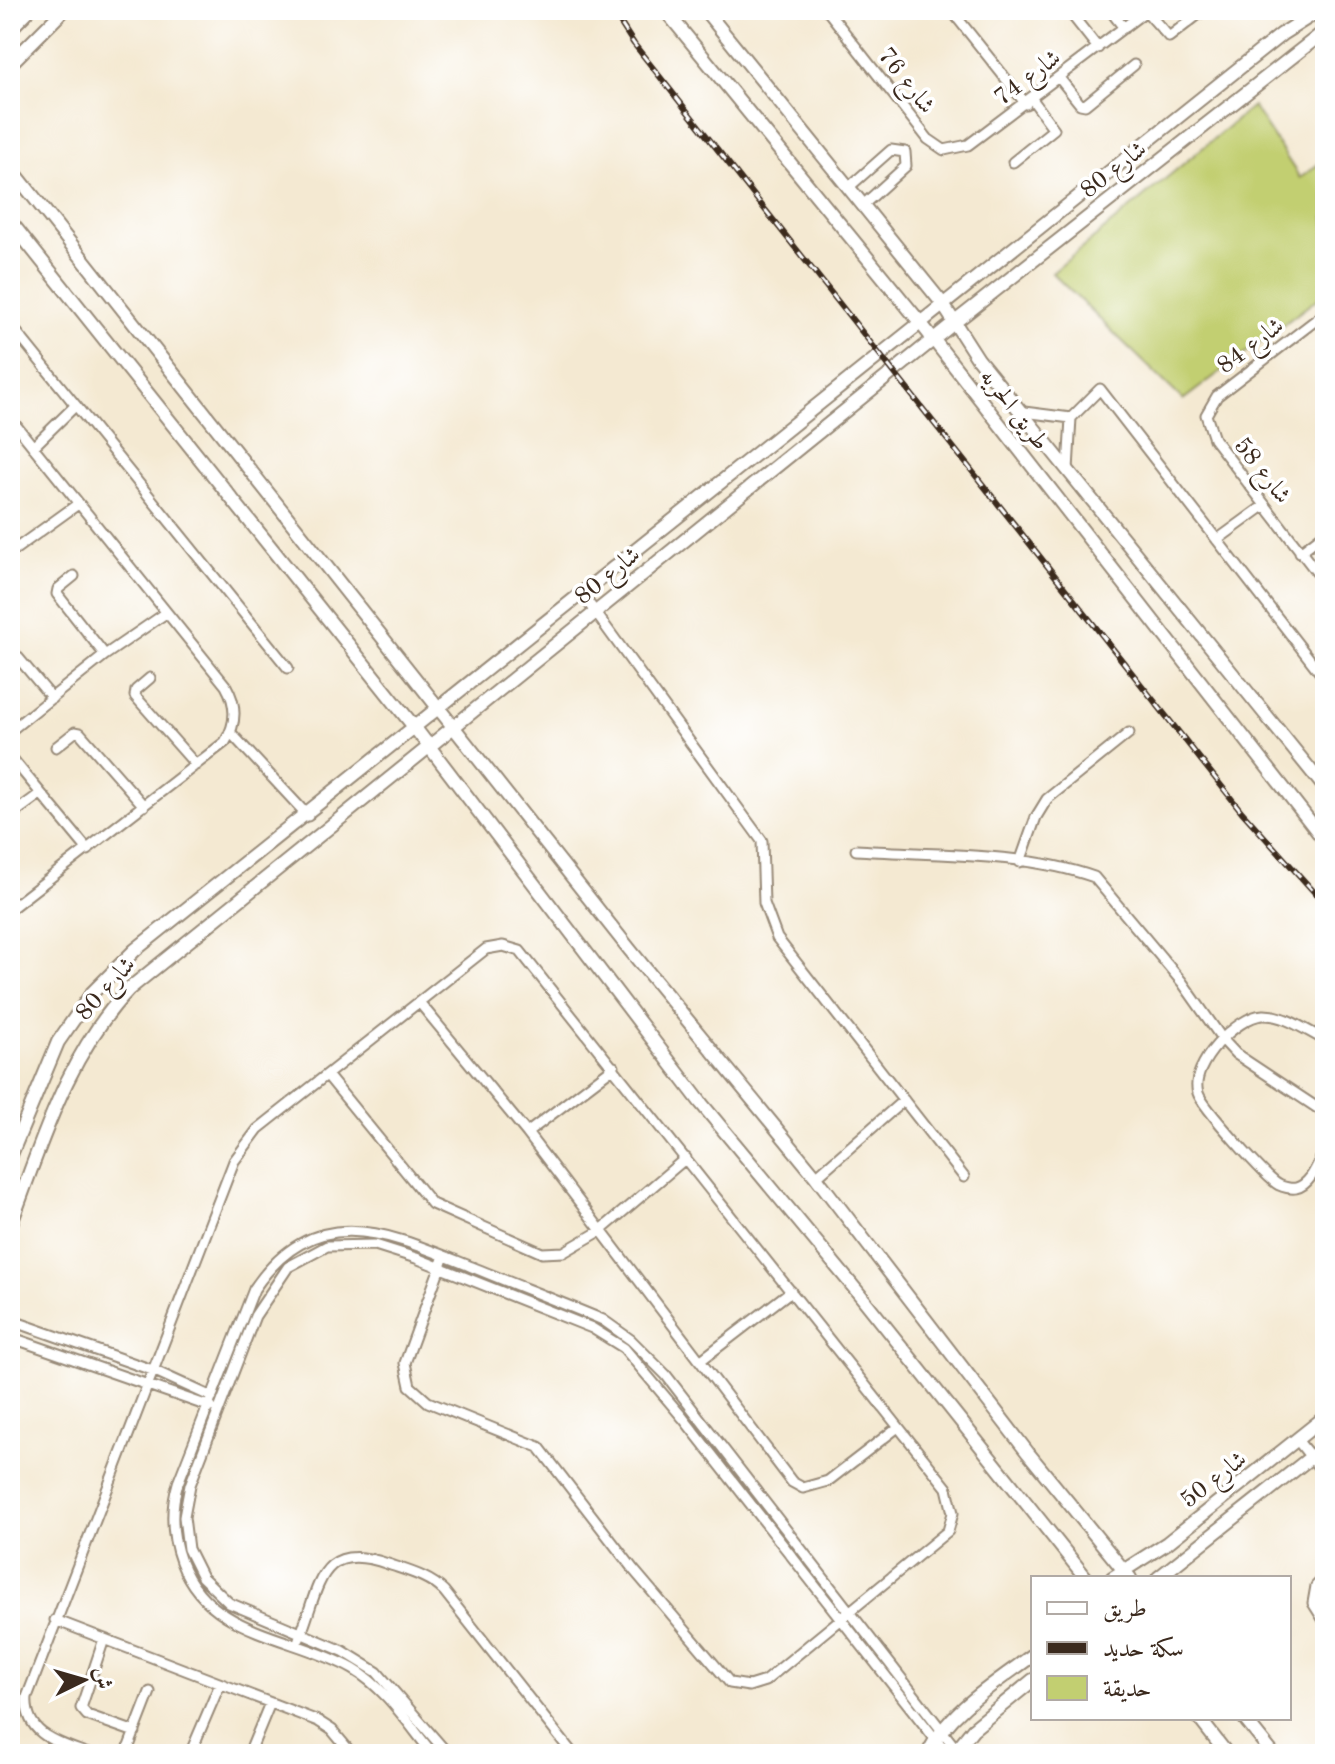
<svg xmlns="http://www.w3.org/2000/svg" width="1335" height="1764" font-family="'Old Standard TT',Amiri,serif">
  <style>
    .green { fill: #c2cf71; stroke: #7e7c48; stroke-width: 2 }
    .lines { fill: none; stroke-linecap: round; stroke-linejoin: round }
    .minor-casing { stroke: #988a78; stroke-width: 13 }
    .tertiary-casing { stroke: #988a78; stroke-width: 16 }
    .minor { stroke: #fff; stroke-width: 9 }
    .tertiary { stroke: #fff; stroke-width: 12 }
    .rail-casing { stroke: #3b2a1e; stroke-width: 6 }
    .rail { stroke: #fff; stroke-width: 3; stroke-dasharray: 9; stroke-linecap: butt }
    .labels { text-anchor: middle; stroke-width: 7; stroke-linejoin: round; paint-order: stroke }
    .street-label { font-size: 24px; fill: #3b2a1e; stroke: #fff }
  </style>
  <rect width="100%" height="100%" fill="#fff"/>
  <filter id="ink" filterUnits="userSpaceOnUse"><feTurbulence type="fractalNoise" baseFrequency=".0125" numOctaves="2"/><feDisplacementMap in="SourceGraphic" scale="16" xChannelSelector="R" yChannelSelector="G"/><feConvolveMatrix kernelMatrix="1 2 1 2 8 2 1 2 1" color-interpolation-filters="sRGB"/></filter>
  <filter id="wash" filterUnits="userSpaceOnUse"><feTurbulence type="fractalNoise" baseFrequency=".006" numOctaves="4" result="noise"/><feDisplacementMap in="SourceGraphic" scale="32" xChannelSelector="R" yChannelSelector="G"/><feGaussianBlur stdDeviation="1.8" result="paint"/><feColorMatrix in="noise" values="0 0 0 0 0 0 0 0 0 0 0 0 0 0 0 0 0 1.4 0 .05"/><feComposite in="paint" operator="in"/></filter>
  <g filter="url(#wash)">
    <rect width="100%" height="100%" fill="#f4e9d2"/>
    <!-- green -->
    <path class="green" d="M1253,106L1300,178L1325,159V293L1183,400L1052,273Z"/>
  </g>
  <g filter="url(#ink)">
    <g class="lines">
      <defs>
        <path id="minor" d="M827,10L928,139L944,150L968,145L1147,10
          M951,10L1026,104
          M1068,10L1098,48
          M1110,10L1124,28
          M1311,10L1325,27
          M1146,11L1169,37L1204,10
          M1060,79L1080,104L1085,105L1134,65
          M1013,162L1054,129L1032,99
          M848,188L891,150L905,152L906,166L862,206
          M1325,313L1217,396L1206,415L1214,439L1325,583
          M10,324L288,668
          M1024,412L1071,418
          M10,418L226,686C237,705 237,723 225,742L10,909
          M33,447L75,406
          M1068,470L1071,418L1100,389L1325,679
          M1217,540L1265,505
          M1300,552L1325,533
          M10,553L78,504
          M74,576L58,589L57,594L105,655
          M582,594L762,841L764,903L777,938L964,1177
          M10,648L52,698
          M150,678L136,690L135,696L196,765
          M10,731L105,655L166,613
          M231,733L308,816
          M56,747L75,732L80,733L144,806
          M10,756L88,850
          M10,816L40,794
          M856,850C931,855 1024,852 1094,877L1182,982L1223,1040L1236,1054L1325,1113
          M1020,862L1036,817L1047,799L1129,733
          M419,1002L527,1133L792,1482L803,1488L828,1481L898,1427
          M1325,1040C1307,1031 1284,1014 1263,1015C1237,1016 1189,1066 1198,1093C1202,1106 1266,1178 1279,1185C1283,1187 1291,1189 1296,1188C1312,1184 1318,1162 1325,1150
          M327,1075L432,1204L542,1253L564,1252L600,1231L686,1158
          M527,1133L614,1067
          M816,1177L904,1100
          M10,1320L155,1371L212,1397
          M10,1337L211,1407
          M700,1361L791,1291
          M1298,1441L1325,1475
          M1325,1577L1316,1586L1313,1603L1325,1622
          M55,1620L318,1721L332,1730L352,1754
          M104,1639L81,1708L87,1715L135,1732
          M299,1639C320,1587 318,1539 388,1564C408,1571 429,1576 444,1591L573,1754
          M88,1754C59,1743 24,1735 27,1697L234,1161L258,1129L486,949L503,946L520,951L947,1488L953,1513L948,1531L765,1681L749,1686L730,1683L633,1569L539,1447L428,1402L410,1386L405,1363L444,1256
          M126,1754L150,1692
          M190,1754L220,1684
          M249,1754L270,1703
          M433,1754C409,1725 386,1688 353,1669C293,1635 209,1636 181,1562C171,1535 170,1510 178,1483L254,1289C316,1198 390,1234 472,1267C516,1285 560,1302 603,1320L631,1340L666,1375L960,1754
          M448,1754L377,1672L343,1651L229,1603L202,1577L188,1549L184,1517L190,1485L255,1316L288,1267L327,1246L375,1245L416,1258L592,1328L624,1348L683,1418L947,1754"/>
        <path id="tertiary" d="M665,10L919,321L1325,841
          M705,10L942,303L978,359L1325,788
          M10,29L29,10
          M10,64L64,10
          M10,167L630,950L816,1177L1028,1453L1130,1578
          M10,221L415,728L701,1103L861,1296L1086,1578
          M10,1157L58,1042L92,993L135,950L1282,34L1320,10
          M10,1226C42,1142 66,1056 129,989L955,322L1325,31
          M1112,1578L1167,1543L1325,1417
          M1158,1578L1325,1446
          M1199,1718L1227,1754
          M1244,1718L1273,1754
          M928,1754C947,1712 997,1682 1033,1655
          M953,1754L973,1729L1033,1680"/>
      </defs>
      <!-- minor casing -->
      <use href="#minor" class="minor-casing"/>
      <!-- tertiary casing -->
      <use href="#tertiary" class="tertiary-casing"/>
      <!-- minor -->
      <use href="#minor" class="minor"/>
      <!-- tertiary -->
      <use href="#tertiary" class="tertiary"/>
      <defs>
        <path id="rail" d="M612,10L634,44L1242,812L1325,904"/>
      </defs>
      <!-- rail casing -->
      <use href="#rail" class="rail-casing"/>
      <!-- rail -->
      <use href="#rail" class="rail"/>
    </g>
  </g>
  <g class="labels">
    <!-- street labels -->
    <g class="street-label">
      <text transform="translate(1027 77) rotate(-37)" y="8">شارع 74</text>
      <text transform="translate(907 80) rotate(52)" y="8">شارع 76</text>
      <text transform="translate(1113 169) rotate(-38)" y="8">شارع 80</text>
      <text transform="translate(1250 345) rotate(-37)" y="8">شارع 84</text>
      <text transform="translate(1015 409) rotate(52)" y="8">طريق الحريه</text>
      <text transform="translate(1263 470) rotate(52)" y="8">شارع 58</text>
      <text transform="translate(607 575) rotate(-39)" y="8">شارع 80</text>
      <text transform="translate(105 988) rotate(-48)" y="8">شارع 80</text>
      <text transform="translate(1213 1479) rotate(-38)" y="8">شارع 50</text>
    </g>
  </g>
  <!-- margin -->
  <rect width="1335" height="1764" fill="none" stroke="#fff" stroke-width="40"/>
  <!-- legend -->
  <rect x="1031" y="1576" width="260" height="144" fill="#ffffff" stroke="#b1aaa5" stroke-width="2"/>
  <rect x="1047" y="1602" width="40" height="12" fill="#ffffff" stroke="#b1aaa5" stroke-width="2"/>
  <text x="1103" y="1616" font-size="24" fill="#3b2a1e">طريق</text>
  <rect x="1047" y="1642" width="40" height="12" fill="#3b2a1e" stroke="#b1aaa5" stroke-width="2"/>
  <text x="1103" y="1656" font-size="24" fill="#3b2a1e">سكة حديد</text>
  <rect x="1047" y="1676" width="40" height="24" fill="#c2cf71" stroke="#b1aaa5" stroke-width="2"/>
  <text x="1103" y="1696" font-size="24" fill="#3b2a1e">حديقة</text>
  <!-- north arrow -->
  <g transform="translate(84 1680) rotate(85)" stroke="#ffffff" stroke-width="6" paint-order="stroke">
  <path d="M0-6L14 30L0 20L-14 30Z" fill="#3b2a1e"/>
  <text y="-12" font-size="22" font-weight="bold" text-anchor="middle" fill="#3b2a1e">ش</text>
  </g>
</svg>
